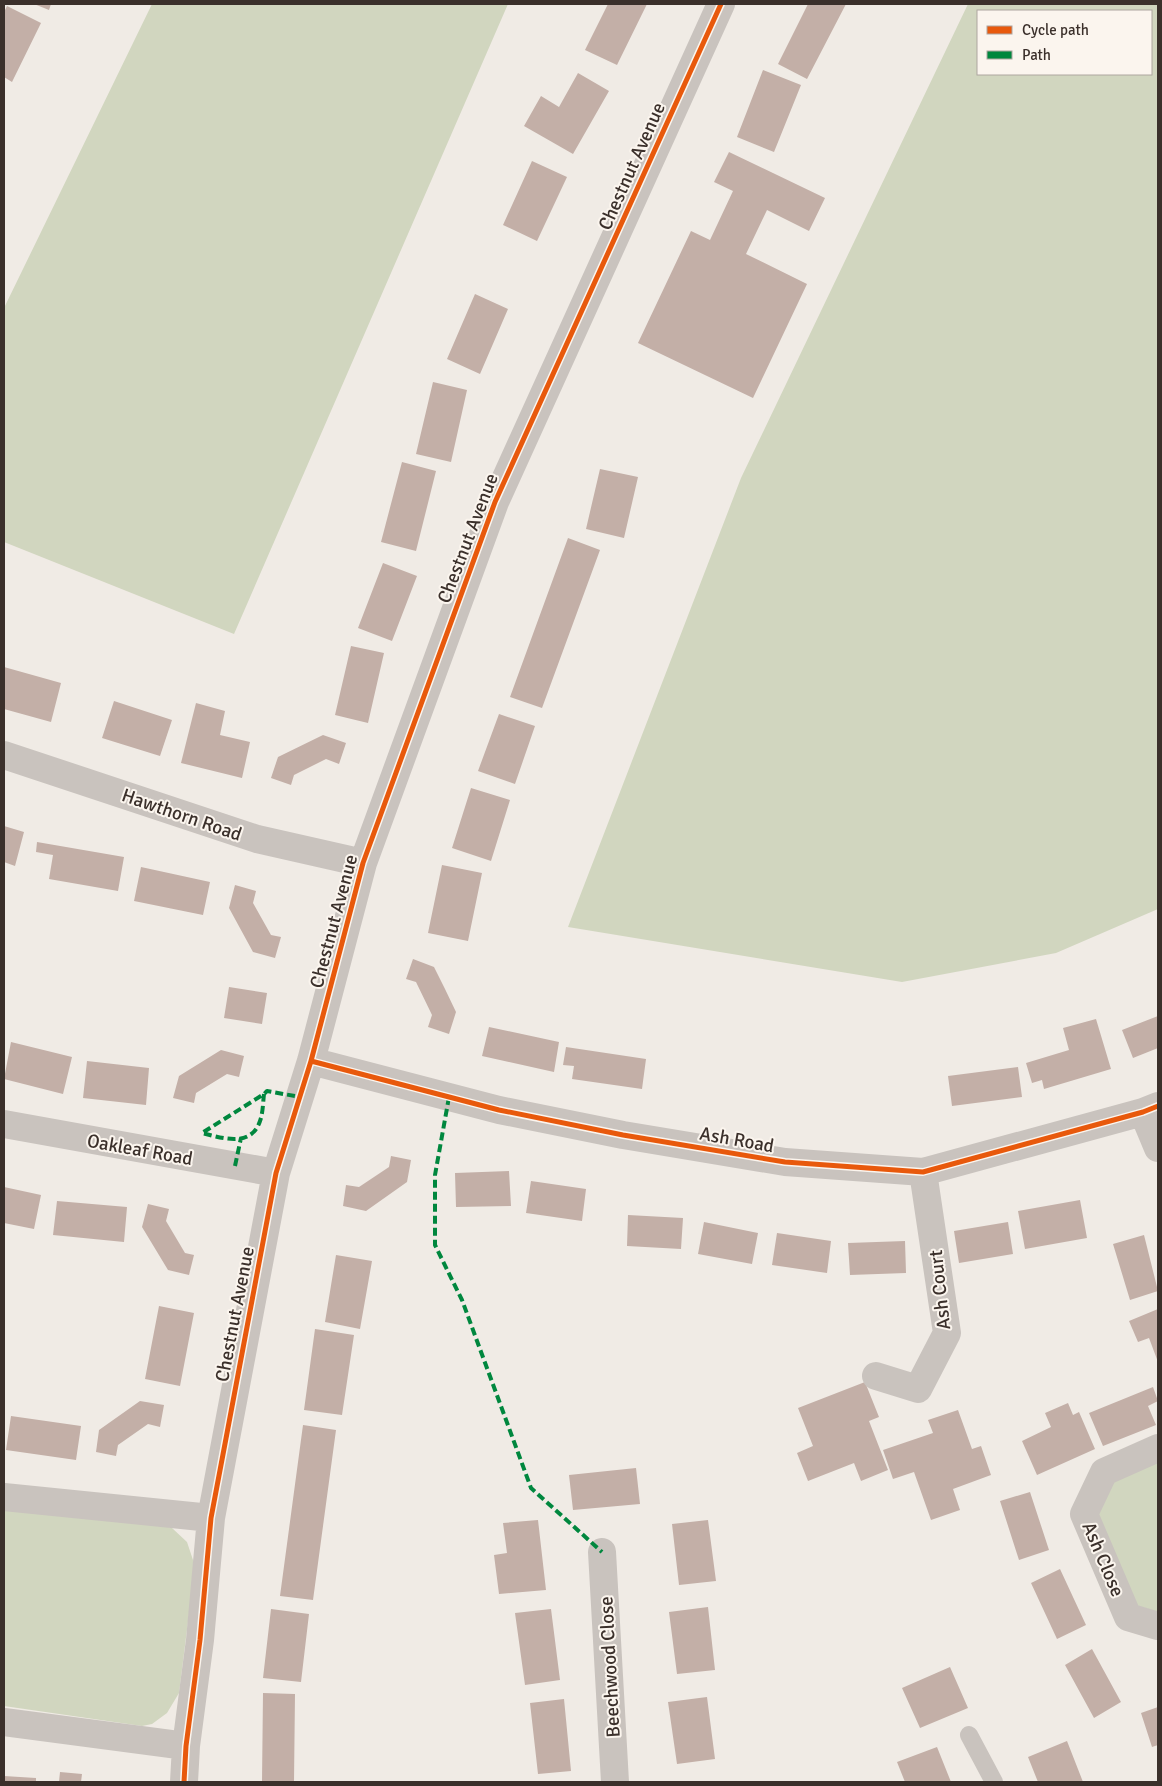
<svg xmlns="http://www.w3.org/2000/svg" width="1162" height="1786" font-family="Signika,sans-serif">
  <style>
    .green { fill: #d1d6bf; fill-rule: evenodd }
    .building { fill: #c3afa7 }
    .lines { fill: none; stroke-linecap: round; stroke-linejoin: round }
    .service { stroke: #c9c3be; stroke-width: 18 }
    .minor { stroke: #c9c3be; stroke-width: 28 }
    .quiet { stroke: #00873e; stroke-width: 4; stroke-dasharray: 8 4; stroke-linecap: butt }
    .cycleway-casing { stroke: #fbf5ee; stroke-width: 8 }
    .cycleway { stroke: #e8590c; stroke-width: 5 }
    .labels { text-anchor: middle; stroke-width: 4; stroke-linejoin: round; paint-order: stroke }
    .street-label { font-size: 19px; fill: #3b302b; stroke: #fbf5ee }
  </style>
  <rect width="100%" height="100%" fill="#f0ebe5"/>
  <!-- green -->
  <path class="green" d="M152,4H508L234,634L4,542V308Z
    M968,4H1158V909L1056,953L902,982L568,927L741,478ZM1151,11V74H978V11Z
    M1158,1459V1612L1135,1605L1097,1512L1112,1480Z
    M13,1508L152,1523L172,1528L187,1542L195,1566L179,1693L167,1713L152,1724L142,1726L4,1706V1511Z"/>
  <!-- building -->
  <path class="building" d="M34,4H51L49,10Z
    M608,4H647L617,65L585,50Z
    M808,4H846L807,79L778,64Z
    M7,6L41,23L12,82L4,77V12Z
    M763,70L801,85L774,152L737,137Z
    M578,73L609,91L573,154L524,126L541,96L559,107Z
    M729,152L825,198L809,231L767,210L746,254L807,284L753,398L638,343L691,231L710,240L733,191L714,182Z
    M532,161L567,177L537,241L503,225Z
    M475,294L508,309L480,374L447,359Z
    M433,382L467,390L451,462L416,454Z
    M402,462L436,471L416,551L381,542Z
    M600,469L638,477L624,538L586,529Z
    M568,538L600,550L542,708L510,697Z
    M383,563L417,576L392,641L358,628Z
    M351,646L384,653L368,723L335,715Z
    M4,667L61,683L51,722L4,709Z
    M114,701L172,720L160,756L102,738Z
    M196,703L225,711L220,735L250,742L242,778L181,763Z
    M499,714L535,726L515,784L478,771Z
    M323,735L346,743L339,764L326,759L294,775L291,785L271,778L278,757Z
    M471,788L510,800L491,861L452,848Z
    M4,826L24,832L15,866L4,862Z
    M37,842L124,857L118,891L49,879L53,855L36,852Z
    M442,865L482,873L468,941L428,933Z
    M141,867L210,882L203,915L134,901Z
    M235,885L256,891L253,903L271,935L281,937L275,958L253,952L229,908Z
    M413,959L434,967L445,989L456,1012L449,1034L428,1027L432,1015L416,982L406,979Z
    M229,987L267,993L262,1024L224,1018Z
    M1158,1016V1048L1133,1058L1122,1030Z
    M1096,1019L1111,1069L1044,1089L1042,1080L1032,1083L1026,1063L1069,1050L1063,1028Z
    M489,1027L559,1042L554,1072L482,1056Z
    M11,1042L72,1057L63,1094L4,1079Z
    M566,1047L646,1059L642,1089L572,1079L574,1066L563,1065Z
    M221,1050L244,1056L239,1077L227,1074L196,1093L194,1103L173,1098L179,1076Z
    M87,1061L149,1068L146,1105L83,1098Z
    M1018,1067L1022,1097L952,1106L948,1076Z
    M391,1156L411,1160L407,1182L366,1211L343,1206L346,1185L359,1187L389,1167Z
    M509,1171L511,1206L456,1207L455,1173Z
    M531,1181L586,1189L582,1221L526,1213Z
    M4,1187L41,1195L34,1229L4,1223Z
    M1080,1200L1087,1238L1025,1249L1018,1211Z
    M57,1201L127,1207L124,1242L53,1235Z
    M148,1204L169,1209L166,1221L185,1253L194,1255L189,1275L168,1270L142,1227Z
    M628,1215L683,1218L681,1249L627,1246Z
    M704,1222L758,1233L752,1264L698,1254Z
    M1008,1222L1013,1254L959,1263L954,1231Z
    M777,1233L831,1241L827,1273L772,1265Z
    M1144,1235L1158,1291L1130,1300L1113,1244Z
    M905,1241L906,1273L850,1275L848,1243Z
    M336,1255L372,1261L360,1329L325,1322Z
    M159,1306L194,1313L180,1386L145,1379Z
    M1158,1309V1362L1149,1338L1138,1342L1129,1321Z
    M315,1329L354,1335L342,1415L304,1410Z
    M865,1382L879,1417L869,1421L888,1470L861,1481L854,1463L808,1481L797,1453L813,1446L798,1408Z
    M1153,1387L1158,1401L1148,1406L1156,1425L1103,1446L1089,1413Z
    M140,1401L164,1405L160,1427L148,1424L118,1445L116,1456L96,1452L99,1430Z
    M1068,1403L1073,1415L1079,1412L1095,1449L1037,1475L1022,1441L1051,1427L1045,1413Z
    M958,1410L972,1449L981,1446L991,1475L953,1489L960,1510L931,1520L914,1472L893,1479L883,1450L933,1433L928,1420Z
    M11,1416L81,1426L76,1460L6,1450Z
    M303,1425L336,1430L313,1600L280,1596Z
    M636,1468L640,1504L573,1510L569,1475Z
    M1030,1492L1049,1550L1019,1560L1000,1501Z
    M538,1520L546,1590L499,1594L494,1555L507,1553L503,1523Z
    M708,1520L716,1581L679,1585L672,1524Z
    M1060,1569L1086,1625L1057,1639L1031,1583Z
    M708,1607L715,1670L677,1674L669,1612Z
    M271,1609L309,1614L301,1682L263,1678Z
    M551,1609L560,1680L525,1685L515,1613Z
    M1092,1649L1121,1702L1094,1718L1065,1665Z
    M950,1667L968,1708L920,1728L902,1688Z
    M263,1693L295,1694L294,1782H262Z
    M707,1697L715,1759L677,1764L668,1702Z
    M564,1699L571,1771L538,1774L530,1703Z
    M1158,1707V1745L1152,1747L1141,1713Z
    M1067,1741L1083,1782H1038L1028,1757Z
    M937,1747L951,1782H905L897,1762Z
    M60,1772L82,1774L81,1782H59Z
    M4,1776L36,1778V1782H4Z"/>
  <g class="lines">
    <!-- service -->
    <path class="service" d="M969,1735L994,1782"/>
    <!-- minor -->
    <path class="minor" d="M4,755L257,839L363,863
      M311,1061L499,1110L623,1135L785,1162L923,1172L1143,1112L1158,1106
      M1143,1112L1158,1148
      M4,1124L276,1173
      M876,1376L918,1389L947,1333L923,1172
      M1158,1448L1104,1472L1084,1514L1128,1617L1158,1626
      M4,1497L211,1518
      M602,1552L615,1782
      M4,1722L186,1746
      M184,1782L186,1746L200,1640L211,1518L276,1173L311,1061L363,863L495,502L721,4"/>
    <!-- quiet -->
    <path class="quiet" d="M264,1094C263,1102 263,1113 260,1121C251,1148 222,1138 202,1133L264,1094L267,1091L300,1097
      M449,1097L435,1175V1245L462,1300L531,1488L602,1552
      M235,1166L241,1138"/>
    <defs>
      <path id="cycleway" d="M311,1061L499,1110L623,1135L785,1162L923,1172L1143,1112L1158,1106
        M184,1782L186,1746L200,1640L211,1518L276,1173L311,1061L363,863L495,502L721,4"/>
    </defs>
    <!-- cycleway casing -->
    <use href="#cycleway" class="cycleway-casing"/>
    <!-- cycleway -->
    <use href="#cycleway" class="cycleway"/>
  </g>
  <g class="labels">
    <!-- street labels -->
    <g class="street-label">
      <text transform="translate(631 166) rotate(-66)" y="7">Chestnut Avenue</text>
      <text transform="translate(467 538) rotate(-69)" y="7">Chestnut Avenue</text>
      <text transform="translate(182 814) rotate(19)" y="7">Hawthorn Road</text>
      <text transform="translate(333 921) rotate(-75)" y="7">Chestnut Avenue</text>
      <text transform="translate(737 1139) rotate(10)" y="7">Ash Road</text>
      <text transform="translate(140 1149) rotate(10)" y="7">Oakleaf Road</text>
      <text transform="translate(939 1290) rotate(-96)" y="7">Ash Court</text>
      <text transform="translate(234 1314) rotate(-79)" y="7">Chestnut Avenue</text>
      <text transform="translate(1104 1559) rotate(67)" y="7">Ash Close</text>
      <text transform="translate(609 1667) rotate(-93)" y="7">Beechwood Close</text>
    </g>
  </g>
  <!-- border -->
  <rect width="1162" height="1786" fill="none" stroke="#3b302b" stroke-width="10"/>
  <!-- legend -->
  <rect x="977" y="10" width="175" height="65" fill="#fbf5ee" stroke="#aea6a0"/>
  <rect x="987" y="26" width="25" height="8" fill="#e8590c" stroke="#aea6a0"/>
  <text x="1022" y="35" font-size="15" fill="#3b302b">Cycle path</text>
  <rect x="987" y="51" width="25" height="8" fill="#00873e" stroke="#aea6a0"/>
  <text x="1022" y="60" font-size="15" fill="#3b302b">Path</text>
</svg>
